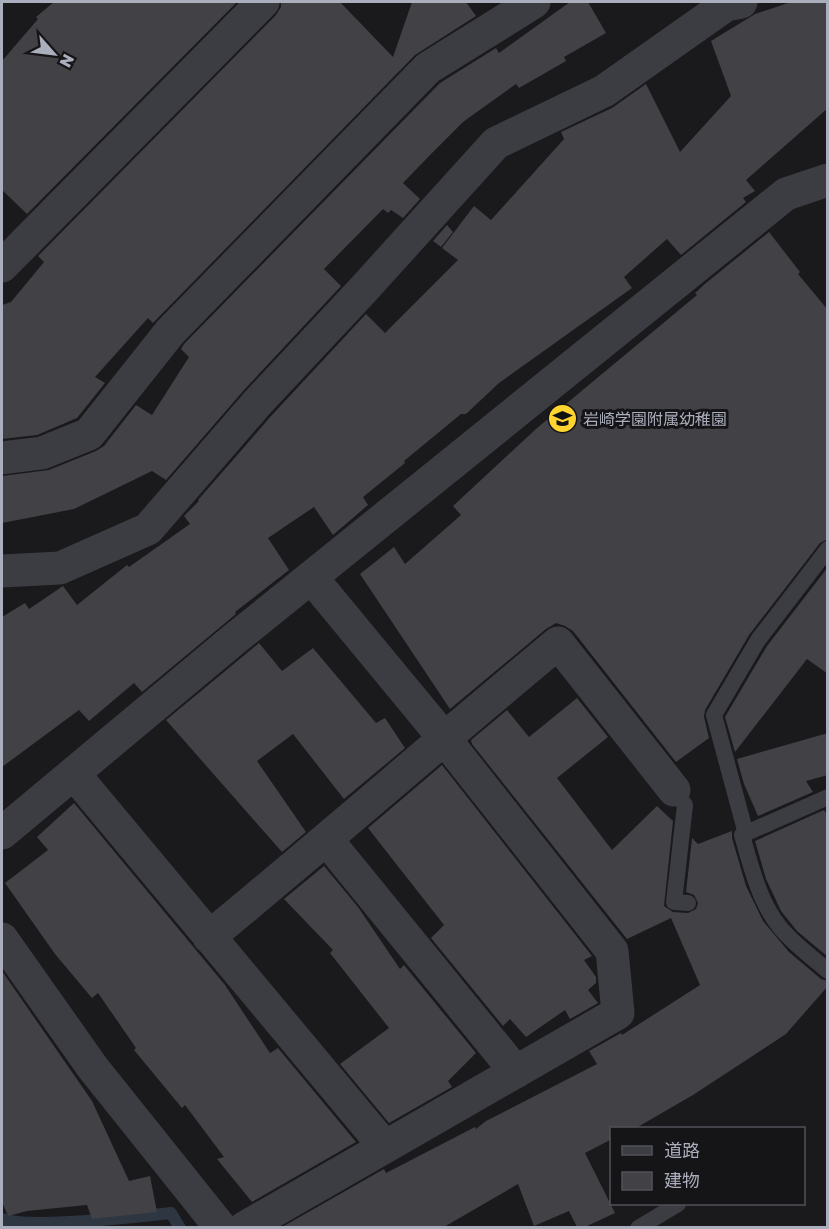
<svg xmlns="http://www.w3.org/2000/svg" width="829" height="1229" font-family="'Golos Text','Noto Sans JP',sans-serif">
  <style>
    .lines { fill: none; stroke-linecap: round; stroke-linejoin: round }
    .stream { stroke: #2e3642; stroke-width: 12 }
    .building { fill: #414146 }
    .lane { stroke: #3c3c43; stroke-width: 16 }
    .street { stroke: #3c3c43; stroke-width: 33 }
    .labels { text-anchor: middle; stroke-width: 6; stroke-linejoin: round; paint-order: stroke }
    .poi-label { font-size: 16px; fill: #abaebc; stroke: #151417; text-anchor: start }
  </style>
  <rect width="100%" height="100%" fill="#1a191c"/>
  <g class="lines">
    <!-- stream -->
    <path class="stream" d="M2,1219C29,1229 136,1217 171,1213L180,1228"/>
  </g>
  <!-- building -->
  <path class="building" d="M54,2H237L27,214L2,190V61L38,19L36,17Z
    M281,2H340L393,57L412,2H466L476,16L415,55L153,323L148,318L95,377L105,383L77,418L37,435L2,439V305L11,302L44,262L38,256L276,15L281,7Z
    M570,2H588L606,33L564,57L566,61L519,88L516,84L463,122L433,152L403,183L420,199L403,218L391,210L388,213L383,209L324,269L341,286L244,390L166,480L152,471L74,509L2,523V476L49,470L96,451L104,446L136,405L152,415L189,357L181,349L184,344L440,83L496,48L499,53Z
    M791,2H828V108L746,180L755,191L743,198L746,202L681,255L667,239L624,277L632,288L499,383L466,414H461L404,461L405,463L363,497L368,505L333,535L314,507L268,538L289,570L235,612L236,614L142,692L134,683L89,721L79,710L2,767V617L25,603L29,609L63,586L77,605L127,565L129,567L190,524L184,516L199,501L198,500L272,415L366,314L385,333L458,260L442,248L474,206L491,220L564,139L561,132L612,108L646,84L680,152L731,96L711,41L755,14Z
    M447,225L453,232L441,247L433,241Z
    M769,232L800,272L798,274L828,310V539L820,543L749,635L705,710L704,717L709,738L676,762L573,631L565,626L556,623L546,629L450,709L360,574L394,547L405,564L461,515L453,506L537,428L697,295L695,293L706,283Z
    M828,567V674L807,659L735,752L725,717L767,646Z
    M259,643L282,671L313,648L376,723L385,718L405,748L344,799L293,734L257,761L306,832L282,852L166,720Z
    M577,698L608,737L557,778L612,850L657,806L673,821L664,906L673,912L688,913L696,909L698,903L694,895L686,892L692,838L698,844L732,831V838L746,886L763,921L789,952L821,979L828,981V986L786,1034L693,1095L636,1128H612V1139L585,1153L615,1213L585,1227H577L569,1211L534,1226L518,1184L444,1227H282L384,1169L386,1173L475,1127L476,1129L486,1121L597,1064L589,1051L621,1033L622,1035L700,985L671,918L627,939L472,744L471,740L507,710L529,737Z
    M828,733V775L806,781L813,792L758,816L744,784L737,759Z
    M442,765L592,956L584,960L596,977V983L588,990L598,1003L570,1019L565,1010L526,1037L510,1019L503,1026L431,938L444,925L368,828Z
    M74,803L225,985L270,1053L278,1048L356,1142L252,1202L217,1159L224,1157L185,1105L182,1108L134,1050L136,1048L98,993L92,998L55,954L5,883L48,850L37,837Z
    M824,810L828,816V957L797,931L781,911L766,879L755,841Z
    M324,866L358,907L400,969L404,965L476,1053L448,1081L452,1087L389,1123L340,1064L389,1028L330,953L333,950L284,899Z
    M2,971L92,1101L129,1181L150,1176L157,1212L92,1219L87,1205L27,1211L8,1216L2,1202Z"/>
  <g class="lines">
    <!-- lane -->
    <path class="lane" d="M674,790L685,805L674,902L688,903
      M828,797L742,835C751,866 759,901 779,926C792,943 812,957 828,971
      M746,834L714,715L758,640L828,549
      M638,1228L678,1204"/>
    <!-- street -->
    <path class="street" d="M2,266L263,2
      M2,458L42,453L89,434L170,332L428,68L534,2
      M2,571L60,568L148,529L258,402L362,291L496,143L604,91L726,5L741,2
      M74,774L385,1147
      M2,833L232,641L786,194L828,180
      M327,840L516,1072
      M209,937C327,840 441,740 558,643L674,790
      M2,939L93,1068L221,1228
      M244,1228L618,1013L612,951L444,738L311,577"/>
  </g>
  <!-- icons -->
  <defs>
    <symbol id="school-disc" viewBox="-11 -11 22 22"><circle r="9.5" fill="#ffd42e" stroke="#151417"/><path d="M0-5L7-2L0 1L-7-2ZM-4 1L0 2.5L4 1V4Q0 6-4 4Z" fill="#111"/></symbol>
  </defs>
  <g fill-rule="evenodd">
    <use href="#school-disc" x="546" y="402" width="33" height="33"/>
  </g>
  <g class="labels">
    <!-- poi labels -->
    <g class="poi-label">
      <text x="583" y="425">岩崎学園附属幼稚園</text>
    </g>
  </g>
  <!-- border -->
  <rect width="829" height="1229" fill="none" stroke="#abaebc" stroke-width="6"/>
  <!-- legend -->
  <rect x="610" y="1127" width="195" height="78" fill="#151417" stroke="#515259" stroke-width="1.5"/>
  <rect x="622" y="1146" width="30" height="9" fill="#3c3c43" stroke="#515259" stroke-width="1.5"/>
  <text x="664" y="1157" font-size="18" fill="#abaebc">道路</text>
  <rect x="622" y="1172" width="30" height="18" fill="#414146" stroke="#515259" stroke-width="1.5"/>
  <text x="664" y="1187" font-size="18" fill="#abaebc">建物</text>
  <!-- north arrow -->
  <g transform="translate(54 54) rotate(118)" stroke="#151417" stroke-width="4.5" paint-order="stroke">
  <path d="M0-4.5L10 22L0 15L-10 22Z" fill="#abaebc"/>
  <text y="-9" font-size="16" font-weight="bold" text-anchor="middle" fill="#abaebc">N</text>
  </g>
</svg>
